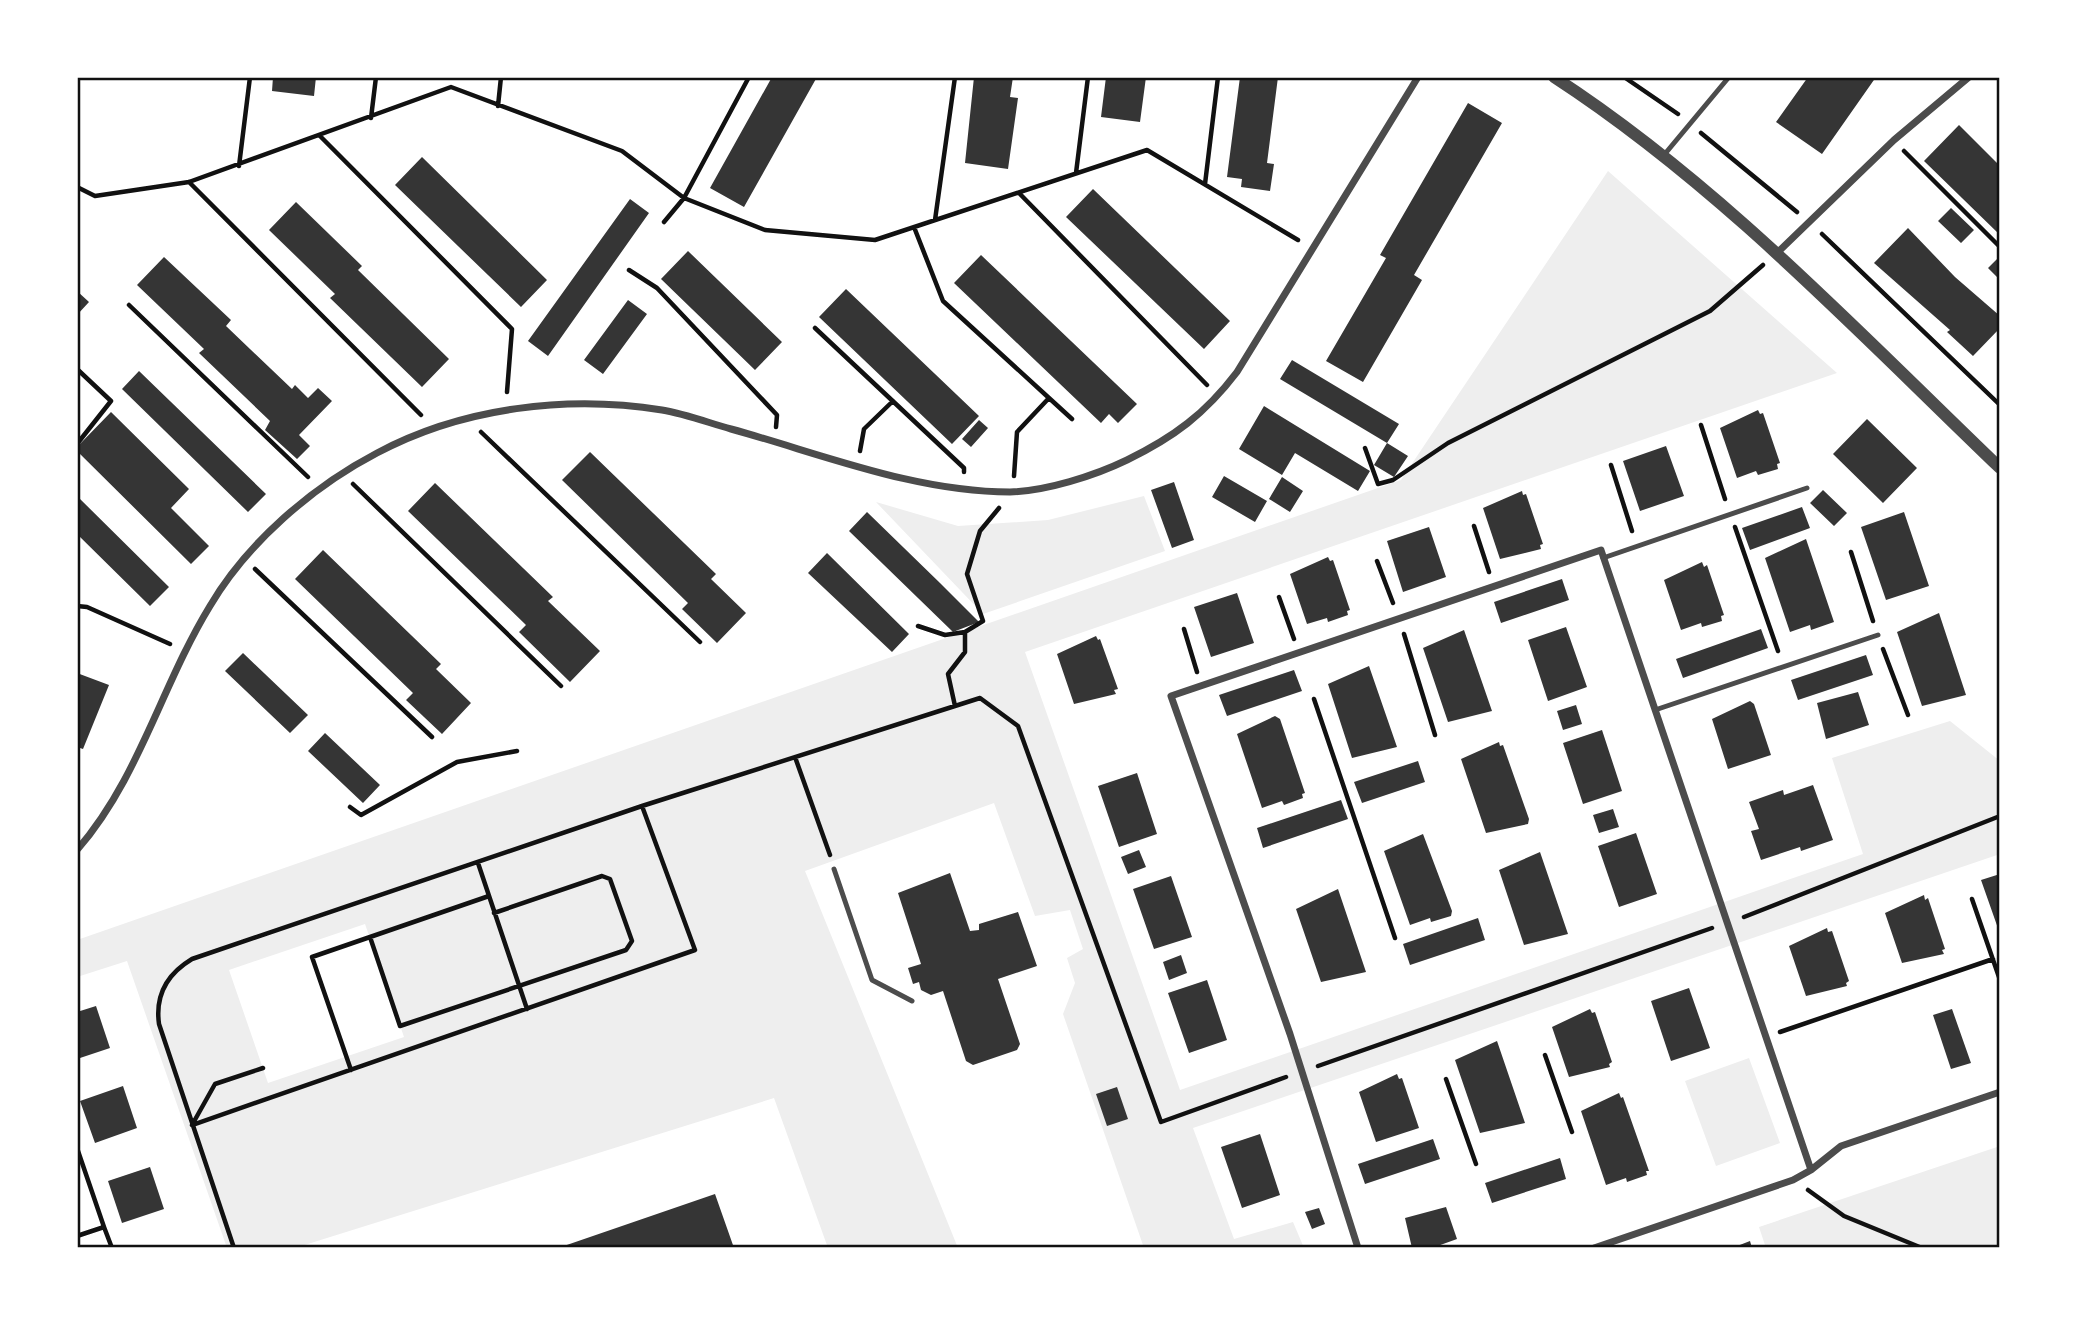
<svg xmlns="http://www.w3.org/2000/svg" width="2077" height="1325" font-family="'Fira Sans Condensed',sans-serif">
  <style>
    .green { fill: #eee; fill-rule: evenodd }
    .building { fill: #353535 }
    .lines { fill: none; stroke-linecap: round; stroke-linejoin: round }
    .path { stroke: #111; stroke-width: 4.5 }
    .service { stroke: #4c4c4c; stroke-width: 5 }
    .minor { stroke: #4c4c4c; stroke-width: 7 }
    .tertiary { stroke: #4c4c4c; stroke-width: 12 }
    .neatline { fill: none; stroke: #111; stroke-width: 2.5 }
  </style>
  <rect width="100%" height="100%" fill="#fff"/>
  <!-- green -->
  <path class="green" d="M1608,171L1837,373L1025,652L1180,1090L1863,854L1832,758L1950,721L2000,761V854L1193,1128L1234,1239L1293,1222L1304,1248H1144L1063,1014L1075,983L1067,958L1083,949L1070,910L1035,916L994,803L805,871L958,1248H828L774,1098L295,1248H227L127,961L77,977V940L1401,480ZM365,924L404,1037L268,1083L229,970Z
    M1144,496L1165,551L983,614L876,502L958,526L1048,520Z
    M1749,1058L1780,1143L1716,1166L1685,1081Z
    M2000,1146V1248H1766L1759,1227Z"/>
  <!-- building -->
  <path class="building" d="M273,77H316L314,96L272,91Z
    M772,77H817L744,207L710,188Z
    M974,77H1013L1010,97L1018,98L1008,169L965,163Z
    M1106,77H1146L1140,122L1101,117Z
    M1240,77H1278L1267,163L1274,164L1270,191L1241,187L1242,179L1227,177Z
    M1808,77H1876L1822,154L1776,122Z
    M1468,103L1502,123L1414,275L1422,280L1363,382L1326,361L1386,258L1380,255Z
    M1959,125L2000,166V235L1924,161Z
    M422,157L547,280L521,307L395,185Z
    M1093,189L1230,321L1204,349L1066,217Z
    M630,199L649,213L548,356L528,341Z
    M296,202L362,266L358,270L449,359L422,387L330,298L335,294L269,230Z
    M1951,208L1974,230L1961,243L1938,221Z
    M1908,228L1955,277L2000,316V328L1973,356L1947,332L1950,330L1874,263Z
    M688,251L782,342L755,370L661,279Z
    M981,255L1137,404L1118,423L1109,414L1101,423L954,283Z
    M2000,256V280L1988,268Z
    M164,257L231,320L226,326L292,389L295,385L308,398L318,388L332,401L299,435L310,446L297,459L265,430L270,421L199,353L204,349L137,285Z
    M846,289L979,416L952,444L819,317Z
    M77,291L89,302L77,315Z
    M628,300L647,314L603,374L584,360Z
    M1292,360L1399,424L1387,443L1280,379Z
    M139,371L266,494L248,512L122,389Z
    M1264,406L1370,471L1358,491L1295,453L1282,475L1239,449Z
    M1758,410L1760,414L1763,413L1780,463L1777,464L1778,469L1758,475L1756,471L1737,478L1720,428Z
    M111,412L189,489L171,508L209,546L191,564L77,451V447Z
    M1867,419L1917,468L1883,503L1833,454Z
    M979,420L988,428L971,447L962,439Z
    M1387,443L1408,456L1394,477L1374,465Z
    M1666,446L1684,496L1640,511L1623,461Z
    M590,452L716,574L711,579L746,613L717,643L682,609L688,603L562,480Z
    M1224,476L1267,501L1255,522L1212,497Z
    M1282,477L1303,491L1290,512L1269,499Z
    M1174,482L1194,540L1172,548L1151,490Z
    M435,483L553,597L548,601L600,651L570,682L519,632L526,625L408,511Z
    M1823,490L1847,513L1834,526L1810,503Z
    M1522,491L1523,495L1526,494L1543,544L1540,545L1541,549L1500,559L1483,508Z
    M77,496L169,587L150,606L77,534Z
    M1802,507L1810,528L1750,550L1742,528Z
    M867,512L940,583L979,622L953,632L849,531Z
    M1904,512L1929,586L1886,600L1861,527Z
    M1429,527L1446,577L1403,592L1387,541Z
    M1806,539L1834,622L1811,630L1810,625L1790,632L1765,558Z
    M323,550L441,664L436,669L471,703L442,734L406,700L413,693L295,579Z
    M827,553L909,634L892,652L808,573Z
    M1328,557L1330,561L1333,560L1350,610L1347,611L1348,615L1328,622L1327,618L1307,624L1290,574Z
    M1702,562L1704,567L1707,565L1724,615L1721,616L1722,621L1702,627L1701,623L1681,630L1664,580Z
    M1562,579L1569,600L1501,623L1494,602Z
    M1237,593L1254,643L1211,657L1194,607Z
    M1939,613L1966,695L1922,706L1897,632Z
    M1566,627L1587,687L1548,701L1528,640Z
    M1761,629L1768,648L1683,678L1676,659Z
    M1464,630L1492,711L1448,722L1423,648Z
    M1096,636L1098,640L1100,639L1118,689L1114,690L1116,694L1074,704L1057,654Z
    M243,653L308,715L290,733L225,671Z
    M1866,655L1873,675L1798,700L1791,680Z
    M1369,666L1397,747L1352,758L1328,684Z
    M1294,670L1302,691L1227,716L1219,695Z
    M77,673L109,685L83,749L77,747Z
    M1858,692L1869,725L1826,739L1817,703Z
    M1750,701L1754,704L1771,755L1728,769L1712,719Z
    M1576,705L1582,724L1563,730L1557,711Z
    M1275,716L1280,719L1305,793L1302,794L1303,798L1284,805L1282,801L1262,808L1237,734Z
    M1602,730L1622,791L1583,804L1563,743Z
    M325,733L380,785L363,803L308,751Z
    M1499,742L1500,746L1503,745L1529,819L1528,824L1486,833L1461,759Z
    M1418,761L1425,782L1362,803L1354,782Z
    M1137,773L1157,834L1119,847L1098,786Z
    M1813,785L1833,840L1801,851L1800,847L1761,860L1751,831L1759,829L1749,802L1783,790L1784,795Z
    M1341,800L1348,819L1263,848L1257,828Z
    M1613,809L1619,827L1599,833L1593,815Z
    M1636,833L1657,894L1619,907L1598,846Z
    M1423,834L1452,911L1451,916L1431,922L1430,918L1410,925L1384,851Z
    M1139,850L1146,867L1128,874L1121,857Z
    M1540,852L1568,934L1524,945L1499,870Z
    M950,873L970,931L979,930V924L1018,912L1037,966L998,979L1020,1044L1017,1050L973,1065L966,1061L943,991L931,995L921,990L919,982L913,984L908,968L921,964L898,893Z
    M2000,874V934L1981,880Z
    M1171,876L1192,937L1154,949L1133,889Z
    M1338,889L1366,972L1321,982L1296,909Z
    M1924,895L1925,900L1928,898L1945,949L1942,950L1944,954L1902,963L1885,913Z
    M1478,918L1485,940L1410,965L1403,944Z
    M1827,928L1828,932L1832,931L1849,981L1846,983L1847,986L1806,996L1789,946Z
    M1181,955L1187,973L1169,980L1163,962Z
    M1207,980L1227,1040L1189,1053L1168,993Z
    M1689,988L1710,1048L1671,1061L1651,1001Z
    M96,1006L110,1048L77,1059V1012Z
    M1590,1009L1592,1013L1595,1012L1612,1062L1609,1064L1610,1067L1569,1077L1552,1027Z
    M1952,1009L1971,1063L1951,1069L1933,1015Z
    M1497,1041L1525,1123L1480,1133L1455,1060Z
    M1397,1074L1399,1079L1402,1078L1419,1128L1376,1142L1359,1092Z
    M123,1086L137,1128L95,1143L80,1101Z
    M1117,1087L1128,1119L1107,1126L1096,1094Z
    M1619,1093L1621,1098L1623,1097L1649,1171H1646L1647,1175L1627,1182L1626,1178L1606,1185L1581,1111Z
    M1260,1134L1280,1195L1242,1208L1221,1147Z
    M1433,1139L1440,1159L1365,1184L1358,1164Z
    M1560,1158L1566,1179L1492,1203L1485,1183Z
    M150,1167L164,1209L122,1223L108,1181Z
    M715,1194L734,1248H558Z
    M1446,1207L1457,1239L1432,1248H1412L1405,1218Z
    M1319,1208L1325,1224L1312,1229L1305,1212Z
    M1750,1241L1752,1248H1732Z"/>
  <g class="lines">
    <!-- path -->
    <path class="path" d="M1624,77L1678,114
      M498,106L501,77
      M371,118L376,77
      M1701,133L1797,212
      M321,137L512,329L507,392
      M1904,151L2000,247
      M239,166L250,77
      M1076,173L1088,77
      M189,182L421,415
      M1205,184L1218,77
      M77,187L95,196L189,182L451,87L622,151L684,198L765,230L875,240L1147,150L1298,240
      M1019,193L1207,385
      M935,220L955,77
      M664,222L684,198L749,77
      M914,227L943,301L1049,398L1017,432L1014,476
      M1822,234L2000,405
      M629,270L657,288L777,415L776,427
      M129,305L308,477
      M815,328L964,468V472
      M77,369L111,401L77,444
      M1049,398L1072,419
      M1701,425L1725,499
      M481,432L700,642
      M1365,448L1378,484L1393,480L1448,443L1710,311L1763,265
      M860,451L864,429L893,401
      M1611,465L1632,531
      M353,484L561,686
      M1474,526L1489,572
      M1735,527L1778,651
      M1851,552L1873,621
      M1377,561L1393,603
      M255,569L432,737
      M1279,597L1294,639
      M77,606L87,607L170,644
      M918,626L945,635L965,632V652L948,674L955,706
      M1184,629L1197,672
      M965,632L983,621L967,574L980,531L999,508
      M1404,634L1435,735
      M1883,649L1908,715
      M1314,699L1395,938
      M795,757L830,855
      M350,807L361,815L457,762L517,751
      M478,863L527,1009
      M1972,899L2000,980
      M1744,917L2000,816
      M370,937L400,1026L626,950L632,941L610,879L602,876L494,913
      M1780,1032L1993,959
      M1545,1055L1572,1132
      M1318,1066L1712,928
      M263,1068L215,1084L192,1125L695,950L642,806
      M351,1070L312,957L489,896
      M1446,1079L1476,1164
      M77,1148L104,1227
      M1808,1190L1844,1216L1922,1248
      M77,1236L104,1227L112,1248
      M234,1248L159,1024C155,995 167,974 192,959L642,806L980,698L1018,726L1161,1122L1286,1077"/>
    <!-- service -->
    <path class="service" d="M1664,155L1729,77
      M1603,558L1807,488
      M1655,710L1878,635
      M834,869L872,980L912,1001"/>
    <!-- minor -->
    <path class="minor" d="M1777,253L1894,140L1969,77
      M77,850C139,779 161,686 210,606C247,543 312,487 377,453C463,407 568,395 662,410C686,414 709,423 731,429C822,454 915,492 1010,492C1046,491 1094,476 1127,460C1174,437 1205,414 1237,372L1418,77
      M1358,1248L1290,1034L1171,696L1601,550L1811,1170
      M1594,1248L1793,1180L1811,1170L1841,1146L2000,1092"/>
    <!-- tertiary -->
    <path class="tertiary" d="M1554,77C1720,185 1858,332 2000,468"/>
  </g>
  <!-- border -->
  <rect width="2077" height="1325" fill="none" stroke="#ffffff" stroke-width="158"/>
  <rect x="79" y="79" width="1919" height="1167" class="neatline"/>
</svg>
